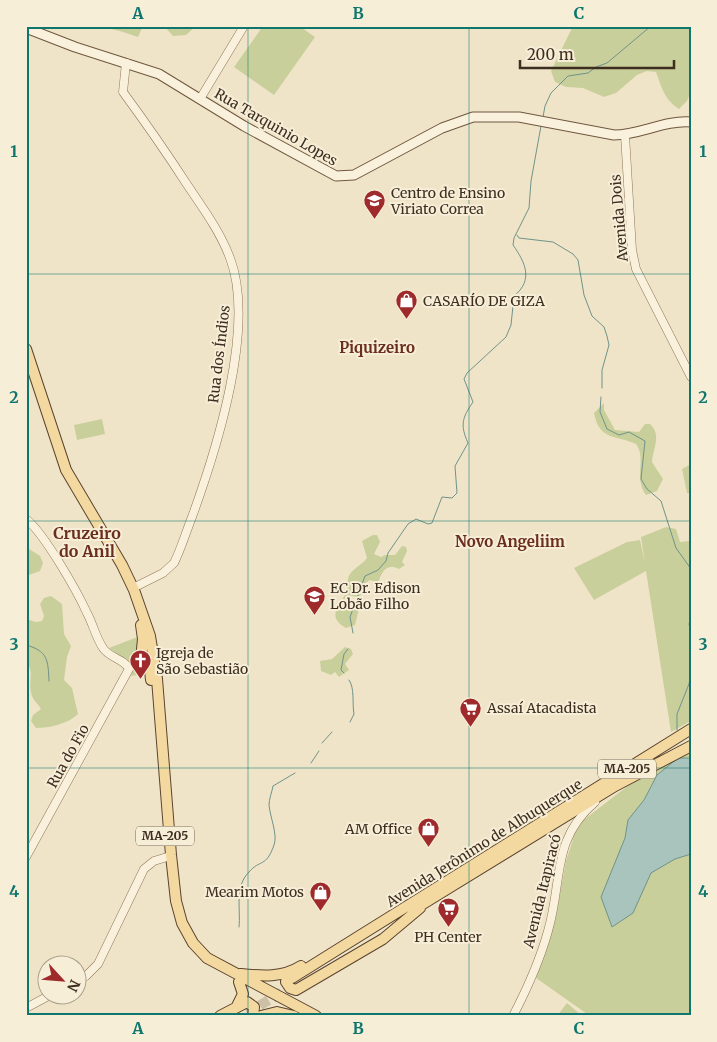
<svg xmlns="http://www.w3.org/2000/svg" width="717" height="1042" font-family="Merriweather,serif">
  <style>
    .green { fill: #c9cf9b }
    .water { fill: #a9c4bc; stroke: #6f938a }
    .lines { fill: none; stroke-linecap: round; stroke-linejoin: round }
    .stream { stroke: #6f938a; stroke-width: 1 }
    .primary-tunnel { stroke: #ccc0a6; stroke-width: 10; stroke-dasharray: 10 5; stroke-linecap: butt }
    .tertiary-casing { stroke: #8d765c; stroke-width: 9 }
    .secondary-casing { stroke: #6f573f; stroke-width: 11 }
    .primary-casing { stroke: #5b4430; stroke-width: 12 }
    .tertiary { stroke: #faf1dc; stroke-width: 8 }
    .secondary { stroke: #faf1dc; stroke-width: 9 }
    .primary { stroke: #f3d9a0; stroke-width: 10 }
    .grid { fill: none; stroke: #0f766e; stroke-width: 1; stroke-opacity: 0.55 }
    .labels { text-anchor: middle; stroke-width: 4; stroke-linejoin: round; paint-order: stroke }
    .shield { fill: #f7eed8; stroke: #756857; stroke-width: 1 }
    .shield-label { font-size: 12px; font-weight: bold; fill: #3d2e20 }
    .street-label { font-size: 14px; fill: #3d2e20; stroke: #f7eed8 }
    .poi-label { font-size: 14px; fill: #3d2e20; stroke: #f7eed8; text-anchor: start }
    .neighbourhood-label { font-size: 15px; font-weight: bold; fill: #6b2e1e; stroke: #f7eed8 }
    .quarter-label { font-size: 16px; font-weight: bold; fill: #6b2e1e; stroke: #f7eed8 }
    .neatline { fill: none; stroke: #0f766e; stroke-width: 2 }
    .grid-label { font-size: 16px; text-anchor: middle; font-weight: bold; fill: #0f766e }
  </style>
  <rect width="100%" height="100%" fill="#f0e4c8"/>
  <!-- green -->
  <path class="green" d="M97,26H143L138,37L120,31Z
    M164,26H196L186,35L173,36Z
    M263,26H299L315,37L274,95L234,67Z
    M573,26H691V91L687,101L679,109C664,99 662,88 656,72L647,71L637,75L616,93L604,97L583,88L566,87L555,82L551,71Z
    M604,403V410L615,430L639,432L645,424H650C662,435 653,448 652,462L663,479L657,491L646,495C633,477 647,459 636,444C617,435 599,441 594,413Z
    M102,419L105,434L77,440L74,425Z
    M691,464V493H687L682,469Z
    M666,527L676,529L680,542L689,541L691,554V721L671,732L646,571L594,600L574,568L627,542L640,540L645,563L641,537Z
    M373,535H377L380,542L374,554L381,557L385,555H395L402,546L406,547L407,551L402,562L405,565L399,569C386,563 382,572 378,583L370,580L364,584L363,594L358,597L347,595L345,602L357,605L359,609L355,625L346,628C323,615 344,603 347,589C348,583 347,579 350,574C355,567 363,564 367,558L362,541Z
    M26,547L40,556L43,563L40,571L26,576Z
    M51,596L62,604L64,634L71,646L67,657L64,680L72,688L78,714C68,724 49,728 36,728L31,721L33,715L41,709C37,702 32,700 31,692C28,681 35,671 26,662V619L36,622L42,621L44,616L40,604L44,598Z
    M140,636L135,660L147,673L131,676L133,668L130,663L109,648Z
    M345,647L351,649L353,654L345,664L349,670L339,677L335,672L331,675L321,671L320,661L332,659Z
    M691,751V1016H590L536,978L555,920L566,861L577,827L586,818L646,772Z
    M567,1003L582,1016H557Z"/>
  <!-- water -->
  <path class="water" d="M678,758H691V854L675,859L651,873L633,913L612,927L601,897L625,838L628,820L644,800L657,775Z"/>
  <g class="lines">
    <!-- stream -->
    <path class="stream" d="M543,117L545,106L551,93L568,76L588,73L596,67L607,63L651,26
      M517,235L519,238L553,242L573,254L578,260L584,295L592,316L604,327L607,336L609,345L602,370V388
      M601,397L600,412L607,429L619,435L629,432L645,441L641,479L647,489L661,501L676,548L691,569
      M691,616L689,624L691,634
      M353,633L350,617L365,576L378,570L386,561L388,553L408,524L416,519L428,524L432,523L442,497L452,498L457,493L455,466L468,443C460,425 462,418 473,402L464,379L467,373L506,337L511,325L514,296C534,280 525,262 513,245L514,238L529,208L531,181L541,126
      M26,645C48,651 48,660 49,681
      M344,673L341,670L344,654L348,649
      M349,680C355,688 352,704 354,714L350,722
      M677,730V714L689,684L691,672
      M322,743L332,732
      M311,763L319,751
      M239,927C241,909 234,887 249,872C260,859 266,868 274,845C278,835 270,817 269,805C269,799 272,792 273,786L295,773"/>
    <!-- primary-tunnel -->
    <path class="primary-tunnel" d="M247,1013L296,984"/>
    <defs>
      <path id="tertiary" d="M126,63L123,92C145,122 166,152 186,183C202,207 220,231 230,258C256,326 216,451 192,517C186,532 181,549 174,563L163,573L133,588
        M200,99L244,26
        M625,135L632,250L636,269L691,377
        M26,519C44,533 77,591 87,613C93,624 96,638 103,648C109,658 125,659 129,669L26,857
        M78,981L86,976L98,964L144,869L154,861L167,857
        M26,1008L52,994
        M513,1016C527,989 540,960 548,931C563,880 551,840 595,802"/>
      <path id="secondary" d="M26,28L75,47L159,74L244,126L336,176L354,175L442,128L473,117H519L614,135C640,135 664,120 691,122"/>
      <path id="primary" d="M26,349L66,470L122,565L134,590L150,636L157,679L171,855L176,901L182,923L193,943L207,958L316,1016
        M141,625L143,639L141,659L150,670L151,680
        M413,910L615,786L691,746
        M293,971L287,976L286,982L290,988L296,990L383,939L420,908
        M240,974C262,976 282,978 301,966
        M292,978L691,729
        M237,1006L243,994L239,982
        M220,1016L247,1002L254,1007L253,1016
        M261,1016L277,1012L294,1016"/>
    </defs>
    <!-- tertiary casing -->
    <use href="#tertiary" class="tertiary-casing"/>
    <!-- secondary casing -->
    <use href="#secondary" class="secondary-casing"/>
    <!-- primary casing -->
    <use href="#primary" class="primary-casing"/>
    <!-- tertiary -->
    <use href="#tertiary" class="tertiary"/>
    <!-- secondary -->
    <use href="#secondary" class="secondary"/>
    <!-- primary -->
    <use href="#primary" class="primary"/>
  </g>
  <!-- grid -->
  <path class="grid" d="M248,26V1016M469,26V1016M26,274H691M26,521H691M26,768H691"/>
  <!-- icons -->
  <defs>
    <symbol id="school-pin" viewBox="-11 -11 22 30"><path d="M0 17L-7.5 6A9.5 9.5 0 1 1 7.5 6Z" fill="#9e2a2b" stroke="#f7eed8"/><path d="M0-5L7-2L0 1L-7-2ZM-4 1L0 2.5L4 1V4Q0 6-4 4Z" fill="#fff"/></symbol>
    <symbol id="shop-pin" viewBox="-11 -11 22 30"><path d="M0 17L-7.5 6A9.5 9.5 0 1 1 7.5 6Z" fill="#9e2a2b" stroke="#f7eed8"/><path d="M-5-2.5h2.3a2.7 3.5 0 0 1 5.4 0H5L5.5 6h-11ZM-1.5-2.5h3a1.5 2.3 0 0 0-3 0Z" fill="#fff"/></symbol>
    <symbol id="church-pin" viewBox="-11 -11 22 30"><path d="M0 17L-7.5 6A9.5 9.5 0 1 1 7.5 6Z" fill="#9e2a2b" stroke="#f7eed8"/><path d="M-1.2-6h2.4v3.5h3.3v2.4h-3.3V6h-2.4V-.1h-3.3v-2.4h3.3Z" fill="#fff"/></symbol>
    <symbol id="supermarket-pin" viewBox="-11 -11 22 30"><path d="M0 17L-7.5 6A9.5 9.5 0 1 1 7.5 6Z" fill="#9e2a2b" stroke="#f7eed8"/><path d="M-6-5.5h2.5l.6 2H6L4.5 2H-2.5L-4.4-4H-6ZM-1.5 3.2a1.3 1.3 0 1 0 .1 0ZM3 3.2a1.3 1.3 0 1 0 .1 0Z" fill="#fff"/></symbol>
  </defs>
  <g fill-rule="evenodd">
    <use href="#school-pin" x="362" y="188" width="25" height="34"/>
    <use href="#shop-pin" x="394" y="288" width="25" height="34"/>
    <use href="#school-pin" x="302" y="584" width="25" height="34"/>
    <use href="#church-pin" x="128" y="648" width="25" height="34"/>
    <use href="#supermarket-pin" x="458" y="696" width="25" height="34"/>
    <use href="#shop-pin" x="416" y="816" width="25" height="34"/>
    <use href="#shop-pin" x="308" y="880" width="25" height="34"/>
    <use href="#supermarket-pin" x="436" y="896" width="25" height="34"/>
  </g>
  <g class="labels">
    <!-- shield labels -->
    <g class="shield">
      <rect x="598" y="759.5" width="58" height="19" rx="4"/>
      <rect x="136" y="826.5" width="58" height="19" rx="4"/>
    </g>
    <g class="shield-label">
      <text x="627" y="773">MA-205</text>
      <text x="165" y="840">MA-205</text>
    </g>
    <!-- street labels -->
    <g class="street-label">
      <text transform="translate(276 127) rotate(30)" y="5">Rua Tarquinio Lopes</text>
      <text transform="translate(619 218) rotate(-95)" y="5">Avenida Dois</text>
      <text transform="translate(219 354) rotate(-83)" y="5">Rua dos Índios</text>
      <text transform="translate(68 756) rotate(-61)" y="5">Rua do Fio</text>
      <text transform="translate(484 843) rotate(-32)" y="5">Avenida Jerônimo de Albuquerque</text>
      <text transform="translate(542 891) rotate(-76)" y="5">Avenida Itapiracó</text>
    </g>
    <!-- poi labels -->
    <g class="poi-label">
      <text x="391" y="198">Centro de Ensino<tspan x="391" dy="16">Viriato Correa</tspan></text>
      <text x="423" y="306">CASARÍO DE GIZA</text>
      <text x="330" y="593">EC Dr. Edison<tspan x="330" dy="16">Lobão Filho</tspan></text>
      <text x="156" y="658">Igreja de<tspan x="156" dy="16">São Sebastião</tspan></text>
      <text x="487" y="713">Assaí Atacadista</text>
      <text x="412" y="834" text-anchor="end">AM Office</text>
      <text x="304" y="897" text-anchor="end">Mearim Motos</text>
      <text x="448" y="942" text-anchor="middle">PH Center</text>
    </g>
    <!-- neighbourhood labels -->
    <g class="neighbourhood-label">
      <text x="377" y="353">Piquizeiro</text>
      <text x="510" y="547">Novo Angeliim</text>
    </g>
    <!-- quarter labels -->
    <g class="quarter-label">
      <text x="87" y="539">Cruzeiro<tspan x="87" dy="18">do Anil</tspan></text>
    </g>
  </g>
  <!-- border -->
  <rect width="717" height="1042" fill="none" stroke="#f7eed8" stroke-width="55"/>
  <!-- north arrow -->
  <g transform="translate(62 980) rotate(116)"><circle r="24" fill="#f7eed8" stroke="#ada18e"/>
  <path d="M0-4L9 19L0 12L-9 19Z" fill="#9e2a2b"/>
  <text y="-8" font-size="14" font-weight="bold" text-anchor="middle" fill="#3d2e20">N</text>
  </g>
  <!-- scale -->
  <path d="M520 60v8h154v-8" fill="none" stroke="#3d2e20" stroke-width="2.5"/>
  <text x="527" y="60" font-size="15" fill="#3d2e20" stroke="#f7eed8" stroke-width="4" paint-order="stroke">200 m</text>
  <rect x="28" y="28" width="662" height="986" class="neatline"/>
  <g class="grid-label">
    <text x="138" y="19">A</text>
    <text x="358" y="19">B</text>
    <text x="579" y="19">C</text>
    <text x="14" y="157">1</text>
    <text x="703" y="157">1</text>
    <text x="14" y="403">2</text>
    <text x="703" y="403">2</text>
    <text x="14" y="650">3</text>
    <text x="703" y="650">3</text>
    <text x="14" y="897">4</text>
    <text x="703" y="897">4</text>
    <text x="138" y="1034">A</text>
    <text x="358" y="1034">B</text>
    <text x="579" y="1034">C</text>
  </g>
</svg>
